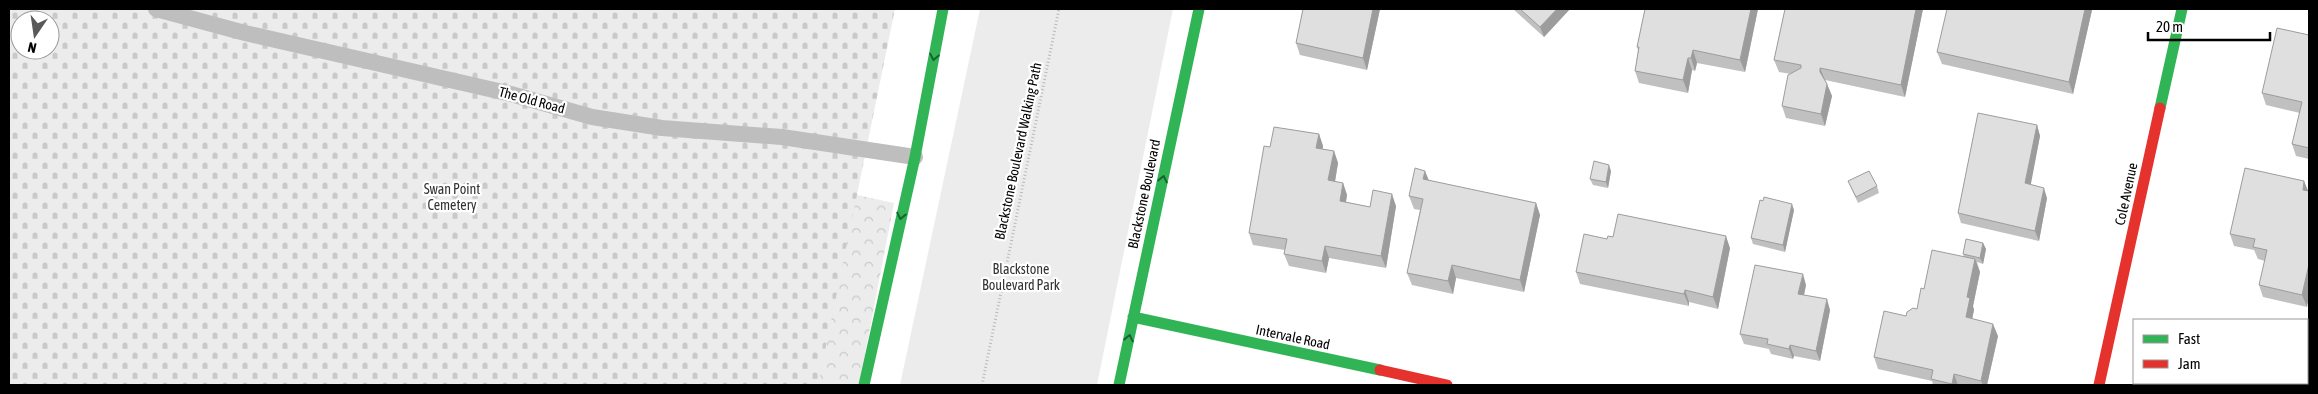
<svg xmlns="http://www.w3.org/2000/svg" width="2318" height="394" font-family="'Asap Condensed',sans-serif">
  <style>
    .green { fill: #ececec }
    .forest { fill: url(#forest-crowns) }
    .cemetery { fill: url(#cemetery-stones); fill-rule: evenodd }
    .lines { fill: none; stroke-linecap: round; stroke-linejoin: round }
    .path { stroke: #b9b9b9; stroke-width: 3; stroke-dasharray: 1 2.5; stroke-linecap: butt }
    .lane { stroke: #bebebe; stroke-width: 16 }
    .fast { stroke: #30b455; stroke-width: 11 }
    .jam { stroke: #e5322d; stroke-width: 11 }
    .wall { fill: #c0c0c0 }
    .shaded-wall { fill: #9c9c9c }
    .building { fill: #dfdfdf; stroke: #9c9c9c }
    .oneway { stroke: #1a632f }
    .labels { text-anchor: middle; stroke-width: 4.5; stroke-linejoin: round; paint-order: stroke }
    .street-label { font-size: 14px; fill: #000; stroke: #fff }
    .park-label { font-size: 14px; fill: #333; stroke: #fff }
  </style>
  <defs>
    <pattern id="forest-crowns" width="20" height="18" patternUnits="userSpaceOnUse" patternTransform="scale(1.25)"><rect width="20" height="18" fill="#ececec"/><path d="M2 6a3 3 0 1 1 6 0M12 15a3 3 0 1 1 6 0" fill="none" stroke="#c9c9c9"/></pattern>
    <pattern id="cemetery-stones" width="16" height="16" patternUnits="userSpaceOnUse" patternTransform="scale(1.25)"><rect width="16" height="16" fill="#ececec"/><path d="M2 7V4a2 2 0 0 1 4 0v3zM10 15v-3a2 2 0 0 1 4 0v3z" fill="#c9c9c9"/></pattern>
  </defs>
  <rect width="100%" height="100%" fill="#fff"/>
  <!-- green -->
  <path class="green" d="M980,9H1173L1097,385H900Z"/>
  <!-- forest -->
  <path class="forest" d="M802,183L894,203L859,385H655Z"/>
  <!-- cemetery -->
  <path class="cemetery" d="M9,9H895L818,385H9ZM20,20H50V50H20Z"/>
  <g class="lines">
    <!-- path -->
    <path class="path" d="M982,385L1059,9"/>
    <!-- lane -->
    <path class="lane" d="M156,9L245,33L511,94L592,117L662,128L782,137L915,157"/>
    <!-- fast -->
    <path class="fast" d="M2160,108L2182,9
      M1133,317L1380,370
      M864,385L915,157L943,9
      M1119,385L1199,9"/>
    <!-- jam -->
    <path class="jam" d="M1380,370L1447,385
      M2099,385L2160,108"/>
  </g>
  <!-- wall -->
  <path class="wall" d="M1303,9H1380L1367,70L1300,55L1296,43Z
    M1513,9H1570L1544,37Z
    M1645,9H1758L1745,72L1697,63L1695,71L1692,70L1688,93L1639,83L1635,71L1638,50L1637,47Z
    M1785,9H1923L1905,97L1825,80L1827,84L1832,96L1825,126L1786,118L1782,106L1791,74L1779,72L1774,60Z
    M2092,10L2073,94L1942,64L1937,52Z
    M2309,35V159L2296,156L2292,144L2300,113L2266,105L2262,93Z
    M2037,125L2040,136L2030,185L2047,198L2039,241L1961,223L1958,213Z
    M1319,134L1323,146V149L1334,151L1338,163L1335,182L1343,183L1347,195L1346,202L1370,207L1396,206L1386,268L1329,258L1326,273L1289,266L1284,254L1285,250L1253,245L1249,233Z
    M1611,171L1608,188L1593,185L1590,179Z
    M1429,181L1536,203L1540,215L1524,292L1456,278L1453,294L1412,285L1407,273L1420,210L1414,209L1409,196Z
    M1848,181L1877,186L1879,193L1858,203Z
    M2304,181L2307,307L2263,297L2259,285L2265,261L2258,259L2254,250L2234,246L2230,234Z
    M1794,210L1785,252L1753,244L1751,238Z
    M1613,237L1730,248L1718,309L1689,302V306L1580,284L1576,272L1607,239Z
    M1983,243L1986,249L1983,264L1977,262L1980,272L1973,306L1974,310L1972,319L1998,336L1987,385H1933L1932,381L1878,369L1874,357L1906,316L1917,309L1924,289L1964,257L1963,254Z
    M1806,285L1804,295L1830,310L1820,361L1794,356L1793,359L1771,354L1769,349L1744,344L1740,334Z"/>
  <!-- shaded-wall -->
  <path class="shaded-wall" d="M1373,9H1380L1367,70L1363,58Z
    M1557,9H1570L1544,37L1540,27Z
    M1751,9H1758L1745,72L1740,60Z
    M1916,9H1923L1905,97L1901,85Z
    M2085,9H2092V10L2073,94L2069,82Z
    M1693,50L1697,63L1695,71L1691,58Z
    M1688,58L1692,70L1688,93L1683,80Z
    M1820,68L1825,80L1820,72Z
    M1827,84L1832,96L1825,126L1821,114Z
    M2037,125L2040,136L2029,194L2025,183Z
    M1319,134L1323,146L1320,161L1316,148Z
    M1334,151L1338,163L1333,193L1328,180Z
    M1609,165L1611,171L1608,188L1606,182Z
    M1425,171L1430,183L1423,179Z
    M2304,181L2309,193L2303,190Z
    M1343,183L1347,195L1344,213L1340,201Z
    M2044,188L2047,198L2039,241L2035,231Z
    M1392,194L1396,206L1386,268L1381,256Z
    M1536,203L1540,215L1524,292L1520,280Z
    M1792,204L1794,210L1785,252L1783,245Z
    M1726,236L1730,248L1718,309L1713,297Z
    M1983,243L1986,249L1983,264L1980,258Z
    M1325,246L1329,258L1326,273L1322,261Z
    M1975,259L1980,272L1973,306L1974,310L1970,329L1966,317L1967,297Z
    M2309,264V297L2307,307L2302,295Z
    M1452,265L1456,278L1453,294L1448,281Z
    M1803,274L1806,285L1802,304L1798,294Z
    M1685,290L1689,302V306L1684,294Z
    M1827,299L1830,310L1820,361L1816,351Z
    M1993,324L1998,336L1987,385H1983L1981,381Z
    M1790,345L1794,356L1793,359L1789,349Z
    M1954,374L1958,385H1953L1952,384Z"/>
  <!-- building -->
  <path class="building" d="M1303,9H1373L1363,58L1296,43Z
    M1520,9H1557L1540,27Z
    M1645,9H1751L1740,60L1693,50L1691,58H1688L1683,80L1635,71L1639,47H1637Z
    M1785,9H1916L1901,85L1820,68V72L1827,84L1821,114L1782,106L1788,75L1801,68V65L1774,60Z
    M1947,9H2085L2069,82L1937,52Z
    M2277,28L2309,35V148L2292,144L2302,102L2262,93Z
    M1978,113L2037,125L2025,183L2044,188L2035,231L1958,213Z
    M1274,127L1319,134L1316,148L1334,151L1328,180L1343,183L1340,201L1370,207L1373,190L1392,194L1381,256L1325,246L1322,261L1284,254L1287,239L1249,233L1264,146L1270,147Z
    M1594,161L1609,165L1606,182L1590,179Z
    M1415,168L1425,171L1423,179L1536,203L1520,280L1452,265L1448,281L1407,273L1423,199L1409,196Z
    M2245,168L2304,181L2303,190L2309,191V264L2302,295L2259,285L2267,250L2253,247L2255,239L2230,234Z
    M1869,171L1877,186L1856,197L1848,181Z
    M1764,197L1792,204L1783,245L1751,238L1760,200L1763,201Z
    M1618,214L1726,236L1713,297L1685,290L1684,294L1576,272L1584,234L1607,239L1608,236L1613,237Z
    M1966,239L1983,243L1980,258L1963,254Z
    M1932,250L1975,259L1967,297L1970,298L1966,317L1993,324L1981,381L1954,374L1952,384L1931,379L1933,370L1874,357L1884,311L1906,316L1907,312L1913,308L1917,309L1921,288L1924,289Z
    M1755,265L1803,274L1798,294L1827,299L1816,351L1790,345L1789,349L1767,344L1768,339L1740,334Z
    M2186,383H2304L2309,384V385H2185Z"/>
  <!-- one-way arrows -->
  <defs><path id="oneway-chevron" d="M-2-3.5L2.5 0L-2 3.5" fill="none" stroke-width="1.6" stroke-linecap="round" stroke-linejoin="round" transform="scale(1.25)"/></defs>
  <g class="oneway">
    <use href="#oneway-chevron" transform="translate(934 57) rotate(101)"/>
    <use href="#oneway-chevron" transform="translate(1163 179) rotate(-78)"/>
    <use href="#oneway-chevron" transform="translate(901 216) rotate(102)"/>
    <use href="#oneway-chevron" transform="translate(1129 338) rotate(-78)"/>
  </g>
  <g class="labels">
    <!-- street labels -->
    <g class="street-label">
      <text transform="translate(532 100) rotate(15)" y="5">The Old Road</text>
      <text transform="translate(1018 151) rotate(-78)" y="5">Blackstone Boulevard Walking Path</text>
      <text transform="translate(1144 194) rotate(-78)" y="5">Blackstone Boulevard</text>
      <text transform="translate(2126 194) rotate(-78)" y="5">Cole Avenue</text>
      <text transform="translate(1293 337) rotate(12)" y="5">Intervale Road</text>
    </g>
    <!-- park labels -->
    <g class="park-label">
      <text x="452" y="194">Swan Point<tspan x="452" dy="16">Cemetery</tspan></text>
      <text x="1021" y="274">Blackstone<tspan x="1021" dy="16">Boulevard Park</tspan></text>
    </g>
  </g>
  <!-- border -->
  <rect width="2318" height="394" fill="none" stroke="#000000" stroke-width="20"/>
  <!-- legend -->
  <rect x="2133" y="319" width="175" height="65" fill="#ffffff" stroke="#999999"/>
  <rect x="2143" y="335" width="25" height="8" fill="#30b455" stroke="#999999"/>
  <text x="2178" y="344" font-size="15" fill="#000000">Fast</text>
  <rect x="2143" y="360" width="25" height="8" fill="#e5322d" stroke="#999999"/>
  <text x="2178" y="369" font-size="15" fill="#000000">Jam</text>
  <!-- north arrow -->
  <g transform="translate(35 35) rotate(193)"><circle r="24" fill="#ffffff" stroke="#999999"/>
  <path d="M0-4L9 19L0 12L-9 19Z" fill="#595959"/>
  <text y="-8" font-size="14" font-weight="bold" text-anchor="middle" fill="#000000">N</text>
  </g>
  <!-- scale -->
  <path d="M2148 32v8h122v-8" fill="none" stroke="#000000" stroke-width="2.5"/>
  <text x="2156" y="32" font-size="15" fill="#000000" stroke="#ffffff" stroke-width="4" paint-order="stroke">20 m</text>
</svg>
